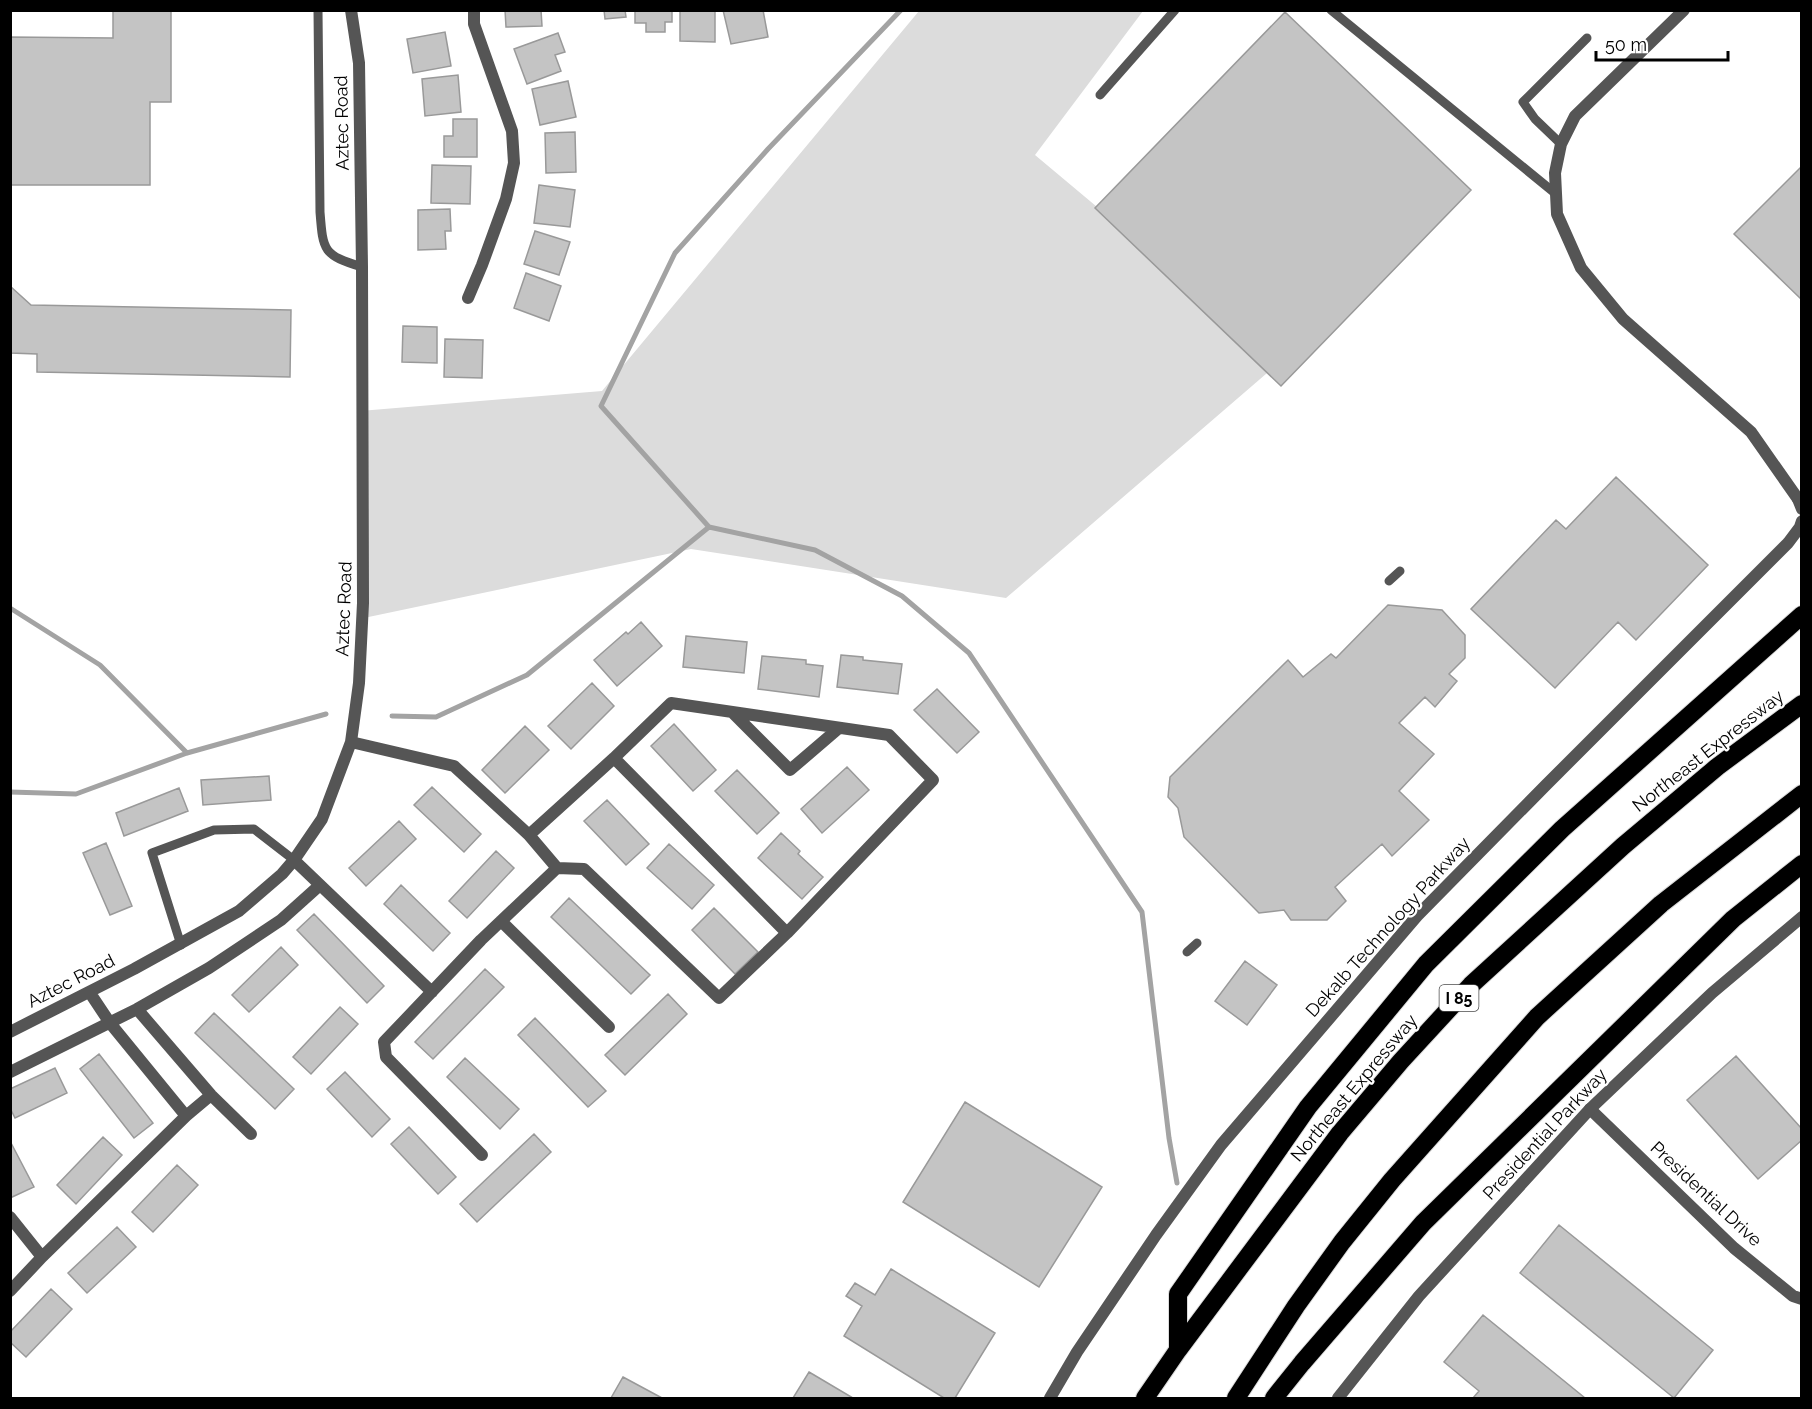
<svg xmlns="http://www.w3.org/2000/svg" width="1812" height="1409" font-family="Raleway,sans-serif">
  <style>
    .green { fill: #dcdcdc }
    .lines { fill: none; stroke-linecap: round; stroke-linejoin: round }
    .stream { stroke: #a3a3a3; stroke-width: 5 }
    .building { fill: #c4c4c4; stroke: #999; stroke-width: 1.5 }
    .motorway-casing { stroke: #dbdbdb; stroke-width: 20 }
    .service { stroke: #555; stroke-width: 9 }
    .minor { stroke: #555; stroke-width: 12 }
    .tertiary { stroke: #555; stroke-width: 12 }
    .motorway { stroke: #000; stroke-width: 18 }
    .labels { text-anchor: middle; stroke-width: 4.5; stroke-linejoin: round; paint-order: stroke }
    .shield { fill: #fff; stroke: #4c4c4c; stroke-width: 1.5 }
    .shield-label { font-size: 16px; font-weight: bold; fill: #000 }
    .street-label { font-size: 18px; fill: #000; stroke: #fff }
  </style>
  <rect width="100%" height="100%" fill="#fff"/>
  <!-- green -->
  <path class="green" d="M919,11H1143L1035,155L1281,361L1006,598L691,549L359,619L360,411L602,391Z"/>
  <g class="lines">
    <!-- stream -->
    <path class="stream" d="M901,10L768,149L675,253L601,406L709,527L815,550L902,596L969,653L1142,912L1169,1138L1177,1183
      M10,608L100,665L187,753
      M392,716L436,717L527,675L709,527
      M10,792L76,794L187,753L326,714"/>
  </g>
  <!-- building -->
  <path class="building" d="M113,10H171V102H150V185H10V37L113,38Z
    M505,10H541L542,26L506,27Z
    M604,10H625L626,17L605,19Z
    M635,10H672V22H665V32H646V23H635Z
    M680,10H715V42L680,41Z
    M723,10H763L768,37L731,44Z
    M1285,12L1471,190L1281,386L1095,208Z
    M445,32L451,66L413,73L407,39Z
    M558,33L565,52L555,55L561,71L527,84L514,49Z
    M458,75L461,112L425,116L422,79Z
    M568,81L576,117L540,125L532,89Z
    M453,119H477V157H444V136H453Z
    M575,132L576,172L546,173L545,133Z
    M432,165L471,166L470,204L431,203Z
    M1800,168L1802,170V300L1734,234Z
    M539,185L575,190L570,227L534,223Z
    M450,209L451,231H445L446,249L418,250V210Z
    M535,231L570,242L559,275L524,264Z
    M526,273L561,286L549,321L514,308Z
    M10,286L31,305L291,310L290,377L37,372V354L10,353Z
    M403,326L437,327V363L402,362Z
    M445,339L483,340L482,378L444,377Z
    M1616,477L1708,565L1636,640L1618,622L1555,688L1471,609L1556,520L1566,529Z
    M1388,605L1442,610L1465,635V658L1449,674L1457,681L1435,707L1425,697L1399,723L1434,754L1399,791L1429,820L1392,856L1382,844L1335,887L1346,901L1327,920H1291L1284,910L1259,913L1184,837L1178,808L1168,797L1170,777L1288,660L1303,677L1331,654L1336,658Z
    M641,622L662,646L617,686L594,660L626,632L628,634Z
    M686,636L747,642L744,673L683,667Z
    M841,655L863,657V660L902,664L898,694L837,687Z
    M762,656L806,660V664L823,666L819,697L758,689Z
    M592,683L614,706L571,749L548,726Z
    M937,689L979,732L957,753L914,710Z
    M674,724L716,770L693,791L651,746Z
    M525,726L549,750L505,793L482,770Z
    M847,767L869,790L822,833L801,809Z
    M737,770L779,813L757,834L715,791Z
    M269,776L271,800L203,805L201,780Z
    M432,787L481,834L464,852L414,805Z
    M179,788L188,811L124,836L116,813Z
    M607,800L649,844L626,865L584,821Z
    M399,821L416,839L366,886L349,868Z
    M781,833L800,851L798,854L823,877L802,899L758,858Z
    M106,843L132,906L110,915L83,853Z
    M669,844L714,885L692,909L647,868Z
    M496,851L514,868L467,918L449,901Z
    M401,885L450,933L433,951L384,904Z
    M569,898L650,975L631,994L551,917Z
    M714,908L758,952L735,974L692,930Z
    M314,914L384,986L367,1003L297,930Z
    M281,947L298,965L249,1012L232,995Z
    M1245,961L1277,985L1247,1025L1215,1001Z
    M485,969L504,987L433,1059L415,1042Z
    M668,994L687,1014L625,1075L605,1055Z
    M340,1007L358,1024L311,1074L293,1057Z
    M214,1013L294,1089L275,1109L195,1033Z
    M535,1018L606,1091L588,1107L518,1035Z
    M99,1054L153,1123L134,1138L80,1069Z
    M1736,1056L1802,1129V1140L1758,1179L1687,1100Z
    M465,1058L519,1109L500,1129L447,1077Z
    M55,1068L67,1093L15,1118L10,1108V1089Z
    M345,1072L390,1119L372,1137L327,1089Z
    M965,1102L1102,1187L1039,1287L903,1202Z
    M409,1127L456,1177L438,1194L391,1144Z
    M534,1134L551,1152L477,1222L460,1204Z
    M103,1137L122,1155L76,1204L57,1185Z
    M10,1141L34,1187L10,1198Z
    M177,1165L198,1185L153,1232L132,1212Z
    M1559,1225L1713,1350L1674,1398L1520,1273Z
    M117,1227L136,1247L87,1293L68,1273Z
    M891,1269L995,1333L955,1398H944L844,1336L862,1306L846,1296L855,1283L875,1295Z
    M51,1289L72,1309L26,1357L10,1342V1332Z
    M1483,1315L1585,1398H1473L1479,1391L1444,1362Z
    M809,1372L853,1398H793Z
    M623,1377L662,1398H611Z"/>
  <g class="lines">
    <defs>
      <path id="motorway" d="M1178,1350V1294L1308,1107L1426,964L1562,829L1802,615
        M1145,1398L1178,1350L1340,1133L1401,1061L1471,985L1623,846L1717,767L1802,704
        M1236,1398L1296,1306L1342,1242L1392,1180L1537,1017L1661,904L1802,794
        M1274,1398L1302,1363L1423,1223L1733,919L1802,864"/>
    </defs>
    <!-- motorway casing -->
    <use href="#motorway" class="motorway-casing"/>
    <!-- service -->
    <path class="service" d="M318,10L320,212C323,251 323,255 362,267
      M1331,10L1556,194
      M1100,95L1175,10
      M1561,144L1535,119L1523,102L1587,38
      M1389,581L1400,571
      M181,945L152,853L214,830L254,829L294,860
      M1187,952L1197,943"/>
    <!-- minor -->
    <path class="minor" d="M1684,10L1575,116L1561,144L1555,173L1557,214L1581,268L1623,319L1751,432L1798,499
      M468,298L482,265L506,199L514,163L512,131L474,24V10
      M732,712L790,770L839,728
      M351,742L454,766L529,835L557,868L584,869L719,998L787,933L933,780L889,735L671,703L614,758L529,835
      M614,758L787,933
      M294,860L432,992
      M501,921L609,1027
      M90,993L110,1023L186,1116
      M137,1009L209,968L281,920L320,885
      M10,1032L134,969L239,911L282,874L294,860L322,819L351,742L359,683L363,603L362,267L359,63L351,10
      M10,1072L137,1009L211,1095L251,1134
      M1590,1109L1734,1248L1793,1296L1802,1299
      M482,1155L386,1057L384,1042L481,940L557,868
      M10,1217L42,1257
      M10,1291L42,1257L186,1116L211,1095"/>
    <!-- tertiary -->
    <path class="tertiary" d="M1798,499L1802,509
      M1050,1398L1077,1352L1156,1235L1221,1145L1417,916L1546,785L1788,543L1800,527L1802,521
      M1338,1398L1419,1296L1590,1109L1712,993L1802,917"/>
    <!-- motorway -->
    <use href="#motorway" class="motorway"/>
  </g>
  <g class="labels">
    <!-- shield labels -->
    <rect class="shield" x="1439.5" y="985" width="39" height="26" rx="4.5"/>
    <g class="shield-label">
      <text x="1459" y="1004">I 85</text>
    </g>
    <!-- street labels -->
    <g class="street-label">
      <text transform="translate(342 123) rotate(-91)" y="6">Aztec Road</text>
      <text transform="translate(344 609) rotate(-88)" y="6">Aztec Road</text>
      <text transform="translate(1708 751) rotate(-38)" y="6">Northeast Expressway</text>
      <text transform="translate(1388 927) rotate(-48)" y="6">Dekalb Technology Parkway</text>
      <text transform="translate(71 981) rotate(-27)" y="6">Aztec Road</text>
      <text transform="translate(1354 1088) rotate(-50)" y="6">Northeast Expressway</text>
      <text transform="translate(1545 1134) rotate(-47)" y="6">Presidential Parkway</text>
      <text transform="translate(1706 1194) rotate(43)" y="6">Presidential Drive</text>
    </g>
  </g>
  <!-- border -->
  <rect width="1812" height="1409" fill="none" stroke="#000000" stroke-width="24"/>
  <!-- scale -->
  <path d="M1596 51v9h132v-9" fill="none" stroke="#000000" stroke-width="3"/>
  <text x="1605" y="51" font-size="18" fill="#000000" stroke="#ffffff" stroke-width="4.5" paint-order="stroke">50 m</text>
</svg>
